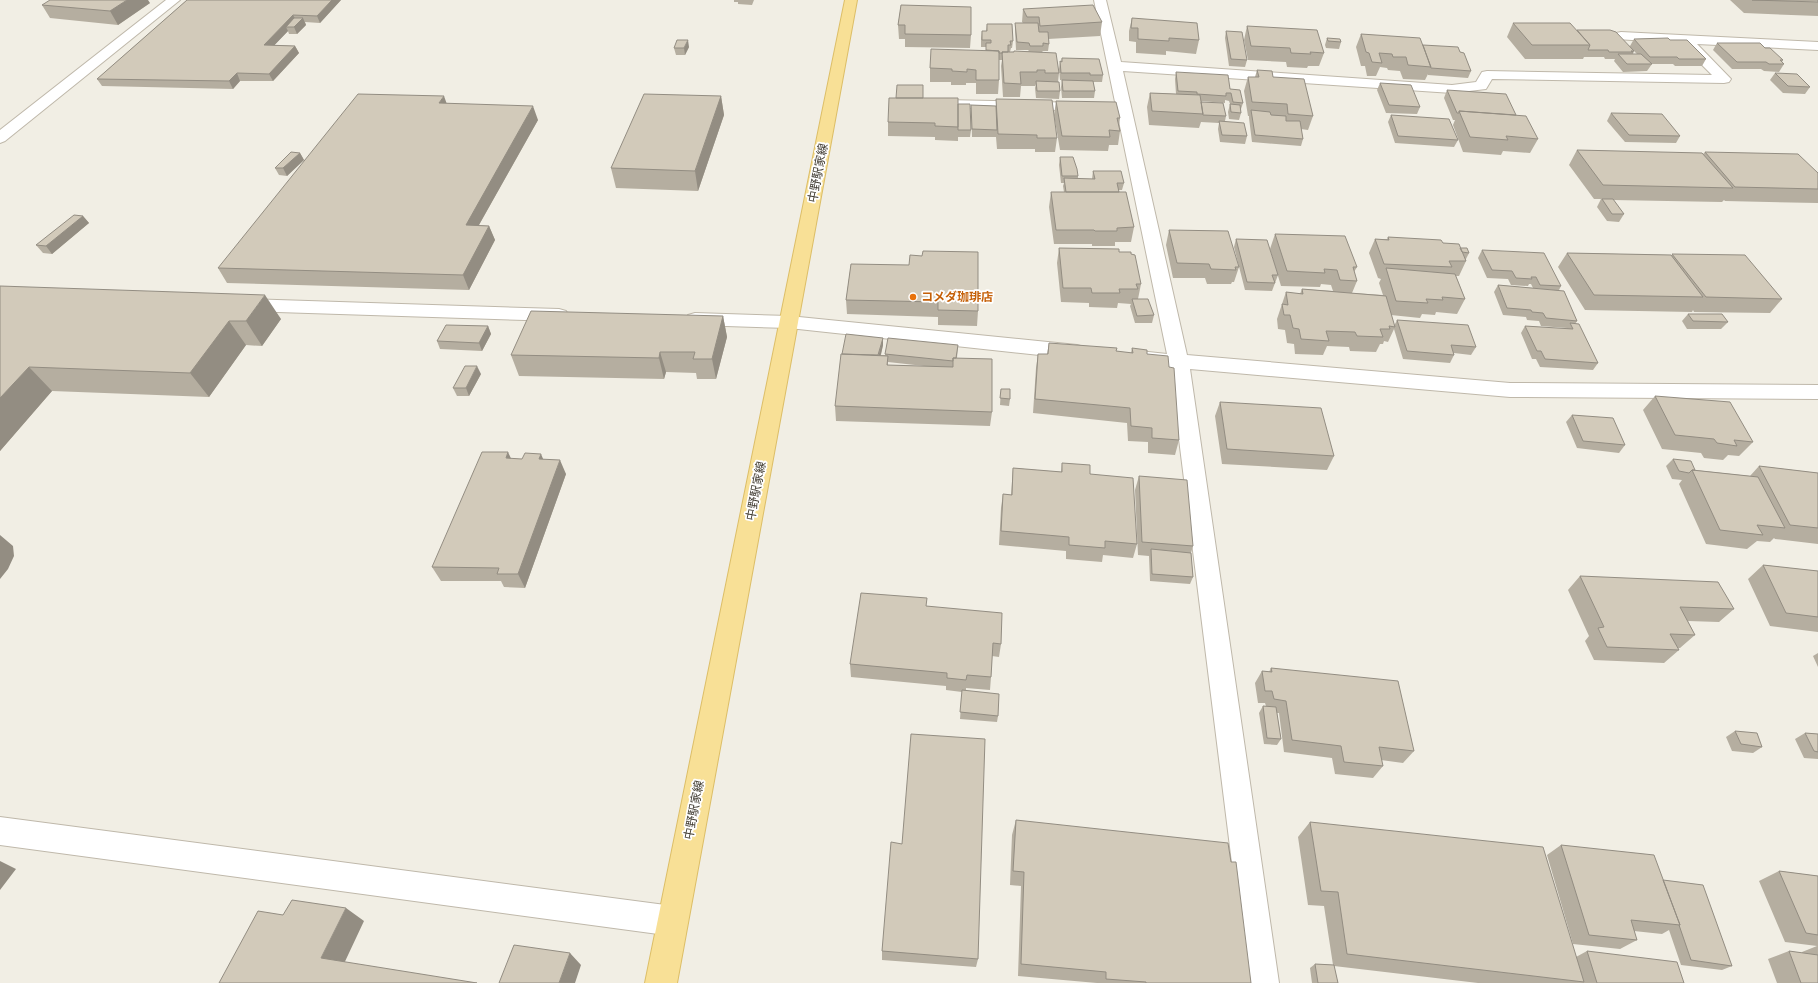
<svg xmlns="http://www.w3.org/2000/svg" width="1818" height="983" font-family="'Asap Condensed','Noto Sans JP',sans-serif">
  <style>
    .lines { fill: none; stroke-linecap: round; stroke-linejoin: round }
    .minor-casing { stroke: #bfb8aa; stroke-width: 2 }
    .major-casing { stroke: #dcbe67; stroke-width: 2 }
    .minor { fill: #fff; fill-rule: evenodd }
    .major { fill: #f8e096; fill-rule: evenodd }
    .wall { fill: #b5aea0; fill-rule: evenodd }
    .shaded-wall { fill: #938d82 }
    .building { fill: #d2caba; stroke: #938d82 }
    .food-dot { fill: #e8710a; stroke: #fff; stroke-width: 1.5 }
    .labels { text-anchor: middle; stroke-width: 3.5; stroke-linejoin: round; paint-order: stroke }
    .street-label { font-size: 12px; fill: #433e34; stroke: #fff }
    .food-label { font-size: 12px; font-weight: bold; fill: #c56008; stroke: #fff; text-anchor: start }
  </style>
  <rect width="100%" height="100%" fill="#f1eee4"/>
  <g class="lines">
    <defs>
      <path id="minor" d="M166,0H180L5,141L0,143V130Z
        M1094,0H1106L1121,62L1452,85L1476,82L1482,72L1487,71L1712,75L1680,43L1616,39L1614,36L1616,33L1621,32L1818,42V50L1697,44L1731,79L1729,82L1724,83L1492,79L1486,89L1452,93L1123,71L1187,355L1510,383L1818,385V399L1510,397L1190,369L1279,983H1247L1170,367L1132,363L1129,358L1132,353L1139,351L1167,354Z
        M944,100L1085,103L1090,104L1092,107L1090,110L1085,111L939,107L937,104L939,101Z
        M243,299L559,309L566,311L568,315L566,319L559,321L243,311L236,309L234,305L236,301Z
        M695,313L789,316L1077,345L1084,347L1087,352L1084,357L1077,359L789,328L695,325L688,323L686,319L688,315Z
        M0,817L673,906L684,910L688,921L684,932L673,936L0,845Z"/>
      <path id="major" d="M845,0H857L677,983H645Z"/>
    </defs>
    <!-- minor casing -->
    <use href="#minor" class="minor-casing"/>
    <!-- major casing -->
    <use href="#major" class="major-casing"/>
    <!-- minor -->
    <use href="#minor" class="minor"/>
    <!-- major -->
    <use href="#major" class="major"/>
  </g>
  <!-- wall -->
  <path class="wall" d="M187,0H341L320,23L305,22L306,25L297,34H289L288,31L274,45L295,46L299,53L273,81H240L233,89L102,86L97,79Z
    M734,0H754L752,5L738,4V2H734Z
    M1730,0H1818V16L1744,13Z
    M150,3L118,25L50,18L42,5Z
    M901,5L971,35L970,48L905,47V39H899L898,25Z
    M1023,9L1102,22L1100,36L1048,39L1049,44L1048,51H1043L1042,52L1059,73L1058,82L1060,91L1059,99L1036,98L1035,88L1036,84L1035,86H1021L1020,97H1003L1001,66L1002,60H999V80L998,94H976V83H966V85H951V82H930V68L986,50V47H981V38L982,31H986L987,24L1013,41L1012,48H1011L1010,52L1029,51L1028,50H1016L1015,30V23H1023L1022,22Z
    M1132,18L1199,40L1196,54L1166,51V55L1136,53V42L1129,41V31Z
    M1513,23L1577,30L1630,46L1634,39L1670,40L1706,59L1702,66H1675L1673,64H1651H1652L1647,71L1623,72L1614,61L1615,59H1605L1604,57H1584L1583,59H1525L1507,37ZM1634,51L1637,54H1633Z
    M1247,26L1324,53L1319,66H1308L1307,68L1287,67L1286,62L1248,60L1244,40Z
    M1226,31L1247,60L1245,67L1229,66L1225,38Z
    M1361,34L1460,52L1471,71L1468,78L1428,75V74L1425,80L1403,79L1400,71L1388,70L1387,68L1380,67L1376,76H1367L1365,66H1361L1356,47Z
    M1327,38L1341,42L1339,49L1326,48L1325,45Z
    M1717,43L1765,48L1783,60L1782,62L1784,64L1779,72L1764,71L1761,69H1732L1713,50Z
    M689,47L685,55H676L674,48Z
    M1062,58L1103,75L1102,82H1093L1095,91L1094,98H1062L1061,87L1062,80L1089,81L1060,80L1059,69L1060,61L1061,62Z
    M1257,70L1273,77L1313,116L1308,130L1301,129L1303,139L1301,146L1252,142L1249,118V116H1248L1244,91L1248,77H1255Z
    M1176,72L1230,89L1243,103L1241,109V113L1239,120L1229,119L1228,112L1230,104L1229,101L1225,100V103L1201,101L1226,116L1225,121L1247,136L1245,144L1220,142L1218,129L1219,123L1201,122L1199,128L1149,125L1147,107L1150,93L1176,94L1175,79Z
    M1775,73L1810,87L1805,94L1783,93L1770,80Z
    M1380,83L1420,107L1417,114L1386,113L1377,90Z
    M1447,90L1516,115L1538,139L1530,153L1503,151L1501,155L1463,152L1453,125L1455,120H1453L1444,98Z
    M721,96L724,115L698,191L616,188L611,168Z
    M896,98H923L958,104L971,130L970,137H958V141L935,140V137L888,136V122Z
    M996,99L1057,138L1055,152H1035V149H997L996,137H972L971,105L996,106Z
    M1056,101L1120,118L1119,126L1120,131L1118,145H1109L1108,151L1060,150L1054,115Z
    M447,103L538,120L479,225L489,226L495,240L469,290L227,283L218,268Z
    M1611,113L1680,136L1676,143L1625,142L1607,121Z
    M1391,115L1458,140L1454,147L1395,143L1388,122Z
    M1577,150L1703,154L1705,152L1818,173V203L1725,201L1724,200L1722,202L1613,200L1624,214L1619,222L1607,221L1597,207L1601,199H1594L1569,165Z
    M300,153L304,160L287,176L279,175L275,168Z
    M1060,157L1078,176V179H1092L1093,171L1124,183L1122,190H1118L1134,227L1131,242H1115V246H1092V244H1054L1049,207L1051,192H1064L1063,186L1064,183H1061L1059,165Z
    M83,216L89,223L52,254L43,253L36,245Z
    M1169,230L1239,267L1234,282H1232L1231,284H1207L1205,278H1173L1166,245Z
    M1275,234L1357,267L1354,272L1357,281L1352,293L1383,295L1379,283L1381,279L1378,278L1369,253L1375,239H1387L1388,237L1443,243L1460,248L1469,253L1466,259V261L1459,276H1456L1465,299L1457,314L1436,312L1435,315L1422,314L1420,318L1391,315L1394,326L1397,320L1476,347L1471,355L1454,353V355L1450,363L1403,359L1394,329L1388,342L1384,341L1383,344H1380L1376,352L1350,351L1349,347L1327,346L1323,355L1295,354L1294,344L1287,343L1285,330L1278,329L1277,319L1286,292L1300,294L1302,289L1333,291L1331,285L1321,284L1320,287L1281,286L1270,249Z
    M1236,239L1278,275L1272,291L1245,290L1234,247Z
    M1059,248L1119,252L1141,284L1138,299L1154,315L1152,323H1135L1130,306L1131,304L1118,303L1117,308L1089,307V303L1061,302L1057,263Z
    M1482,250L1561,286L1559,290L1577,321L1575,324L1598,363L1593,370L1540,367L1536,359H1532L1521,333L1525,326L1566,329L1567,328L1541,326L1539,321L1527,320L1526,317L1503,315L1494,292L1498,285L1533,288L1531,284H1529L1528,286L1511,285L1508,279L1487,278L1478,258Z
    M1567,253L1672,255V254L1782,299L1770,313L1694,312L1693,310L1692,312L1585,310L1558,267Z
    M851,264L978,311L977,326L938,325V317L847,314L846,300Z
    M0,286L281,319L262,346L246,345L209,397L52,391L0,451Z
    M1688,314L1728,322L1721,329H1687L1682,321Z
    M723,316L727,337L716,379H697L696,373L666,372L664,379L519,376L511,355Z
    M488,326L491,334L482,351L440,349L437,341Z
    M883,338V345L881,355H885V354L958,345L957,358L992,412L990,426L836,421L835,406ZM888,362L933,367L888,365Z
    M1049,343L1131,353L1132,348L1147,354L1169,367L1179,440L1175,455L1148,453V442L1128,441L1127,423L1033,413L1036,368L1038,354H1047Z
    M481,374L469,396H457L453,388Z
    M1001,389L1010,399L1009,406L1000,405Z
    M1655,396L1753,442L1739,456L1728,455L1723,460L1704,458L1701,453L1662,449L1643,410Z
    M1220,402L1334,456L1327,470L1222,464L1215,416Z
    M1572,415L1625,445L1619,453L1577,448L1566,422Z
    M511,459H544L566,474L525,588L504,587L501,581H441L432,567Z
    M1673,459L1695,470L1750,476L1759,466L1818,473V544L1775,539L1774,538L1770,542L1757,541L1747,549L1706,544L1679,484L1682,480L1672,479L1666,466Z
    M1062,463L1090,474L1137,544L1133,558L1103,555L1102,562L1066,559V551L999,545L1001,508L1003,494L1011,495L1013,468L1061,472Z
    M1139,476L1193,546L1191,553L1193,577L1190,584L1150,581L1149,556L1138,555L1135,490Z
    M1763,565L1818,571V632L1770,626L1748,579Z
    M1580,576L1734,609L1719,622L1688,621L1695,635L1680,648H1678L1679,650L1664,663L1594,660L1585,641L1589,636L1568,590Z
    M927,606L1001,644L999,657L992,656L991,677L990,690L966,688V691L998,716L997,722L960,719L962,692L946,690V686L851,677L850,664Z
    M1818,653V667L1813,656Z
    M1271,668L1414,751L1403,763L1381,760L1383,766L1373,778L1335,774L1332,758L1284,752L1279,713H1277L1281,739L1277,745L1264,744L1259,713L1263,706H1266L1265,703H1258L1255,683L1262,671L1269,672Z
    M1735,731L1762,747L1753,753L1732,751L1726,737Z
    M1805,733L1818,734V759L1804,758L1795,739Z
    M1016,820L1231,862L1251,983H1097L1018,976L1021,886L1010,885L1012,835Z
    M1310,822L1576,957L1587,951L1684,983H1478L1334,966L1338,983H1312L1310,968L1315,964L1333,965L1324,906L1308,905L1298,837Z
    M902,844L978,959L976,967L882,960V951Z
    M1561,845L1663,880L1732,966L1722,970L1681,965L1669,930L1662,934L1634,931L1637,940L1620,949L1573,944L1547,855Z
    M1779,871L1818,876V983H1777L1768,959L1789,951L1802,953V952L1817,946L1785,942L1759,881Z"/>
  <!-- shaded-wall -->
  <path class="shaded-wall" d="M127,0H148L150,3L118,25L110,11Z
    M332,0H341L320,23L317,16Z
    M293,15L297,22L286,27L288,31L268,52L264,45Z
    M303,18L306,25L297,34L294,27Z
    M688,40L689,47L685,55L684,48Z
    M295,46L299,53L273,81L269,74Z
    M237,73L240,81L233,89L229,81Z
    M444,96L449,110L439,103Z
    M721,96L724,115L698,191L695,171Z
    M533,106L538,120L471,239L466,225Z
    M300,153L304,160L287,176L283,168Z
    M83,216L89,223L52,254L46,246Z
    M489,226L495,240L469,290L463,275Z
    M265,295L281,319L262,346L246,321Z
    M723,316L727,337L716,379L712,359Z
    M229,321L246,345L209,397L190,373Z
    M488,326L491,334L482,351L479,343Z
    M883,338V345L878,366V358Z
    M660,352L666,372L664,379L659,358Z
    M477,366L481,374L469,396L466,388Z
    M29,367L52,391L0,451V398Z
    M508,452L515,467L506,458Z
    M541,454L547,468L539,459Z
    M560,460L566,474L525,588L518,574Z
    M0,535L13,546L14,556L8,569L0,579Z
    M0,861L16,869L0,890Z
    M346,908L364,921L341,970L321,958Z
    M570,953L581,965L575,983H559Z"/>
  <!-- building -->
  <path class="building" d="M50,0H127L110,11L42,5Z
    M187,0H332L317,16L293,15L264,45L295,46L269,74L237,73L229,81L97,79Z
    M1752,0H1818V2Z
    M901,5L971,7V35L905,34V25H898Z
    M1093,5L1102,22L1040,26L1039,17H1027L1023,9Z
    M294,18H303L294,27H286Z
    M1132,18L1197,23L1199,40L1169,38V41L1138,39V28H1131Z
    M1015,23H1038L1039,32H1048L1049,44L1043,43V46H1030L1029,43L1017,42Z
    M1513,23H1570L1590,45H1532Z
    M987,24H1012L1013,41H1010L1011,45H1008V52H1002L1003,53H999V51L986,50V43H991V40H982V31H987Z
    M1247,26L1317,30L1324,53L1310,52L1311,54L1291,53L1290,48L1251,46Z
    M1577,30H1610L1616,32L1634,51H1631L1633,52H1609L1608,50H1588L1590,45Z
    M1226,31L1242,32L1247,60L1231,59Z
    M1361,34L1420,38L1431,67L1408,65L1406,57H1393L1392,54L1379,53L1382,63L1372,62L1369,53L1366,52Z
    M1327,38L1340,39L1341,42L1328,41Z
    M1668,38L1670,40H1687L1706,59H1679L1677,57H1650L1634,39Z
    M677,40H688L684,48H674Z
    M1717,43H1760L1765,48H1770L1783,60H1780L1784,64H1769L1766,62H1737Z
    M1423,45L1458,47L1460,52L1464,53L1471,71L1431,68Z
    M931,49L999,51V80H976V70L967,69V72L952,71V69L930,68Z
    M1014,51L1056,53L1059,73H1045V70H1037V72H1020L1021,84L1004,83L1002,52H1014Z
    M1618,54H1641L1652,64H1627Z
    M1062,58L1099,59L1103,75H1090V73H1061L1060,61L1062,62Z
    M1257,70L1272,71L1273,77L1304,79L1313,116L1288,114L1287,104L1252,102L1248,77H1259Z
    M1176,72L1228,75L1230,89L1240,90L1243,103L1233,102L1231,93H1226V96L1197,94V92L1178,91Z
    M1775,73L1797,74L1810,87L1788,86Z
    M1062,80L1093,81L1095,91H1063Z
    M1036,81L1059,82L1060,91H1037Z
    M1380,83L1411,85L1420,107L1389,105Z
    M897,85H923V98H896Z
    M1447,90L1506,94L1516,115L1459,111V113H1457Z
    M1150,93L1200,95L1203,114L1152,111Z
    M358,94L444,96L439,103L533,106L466,225L489,226L463,275L218,268Z
    M644,94L721,96L695,171L611,168Z
    M889,98H958V127L935,126V123L888,122Z
    M996,99L1052,100L1057,138H1037V135L998,134Z
    M1056,101L1116,102L1120,118H1117L1120,131L1109,130L1110,137L1062,136Z
    M1201,102L1223,103L1226,116L1203,115Z
    M958,104H970L971,130H958Z
    M1230,104L1240,105L1241,113L1231,112Z
    M971,105L996,106L997,130L972,129Z
    M1251,110L1270,112L1271,115L1286,116V121H1300L1303,139L1255,135Z
    M1459,111L1526,116L1538,139L1506,136L1508,140L1470,137Z
    M1611,113L1662,114L1680,136L1629,135Z
    M1391,115L1449,119L1458,140L1398,136Z
    M1219,121L1244,123L1247,136L1222,135Z
    M1577,150L1702,153L1733,188L1603,185Z
    M291,152L300,153L283,168H275Z
    M1705,152L1798,154L1818,173V189L1735,187Z
    M1060,157H1073L1077,169L1078,176H1062Z
    M1093,171H1121L1124,183H1117L1119,192H1066L1064,178L1095,179Z
    M1051,192H1126L1134,227L1117,228V231H1095L1094,230H1056Z
    M1602,199H1613L1624,214H1612Z
    M74,215L83,216L46,246L36,245Z
    M1169,230L1228,231L1239,267H1235L1236,270L1211,269L1209,264L1177,263Z
    M1275,234L1345,236L1357,267H1353L1357,281L1340,280L1337,270L1324,269L1325,273L1287,271Z
    M1388,237L1441,240L1443,243L1459,244L1466,261H1449L1452,267L1384,264L1375,239L1389,240Z
    M1236,239L1267,240L1278,275H1272L1275,283L1247,282Z
    M1059,248L1119,249V252H1131V254L1135,255L1141,284H1136L1138,289H1119L1120,293H1092L1091,288H1063Z
    M1460,248H1467L1469,253L1462,252Z
    M1482,250L1544,253L1561,286L1540,285L1536,277H1531L1532,279L1516,278L1512,271L1492,270Z
    M923,251L978,252V311L938,310V302L846,300L851,264L909,265L910,255L922,256Z
    M1567,253L1671,255L1703,297L1594,295Z
    M1672,254L1745,255L1782,299L1706,297Z
    M1386,268L1455,274L1465,299L1442,297L1443,300L1426,299L1428,303L1396,301Z
    M1498,285L1564,291L1577,321L1546,318L1543,313L1532,312L1531,310L1507,308Z
    M0,286L265,295L246,321H229L190,373L29,367L0,398Z
    M1302,289L1386,296L1395,327L1389,326L1390,329H1380L1383,337L1357,336L1355,332L1326,331L1329,341L1301,339L1299,329L1293,328L1290,315H1284L1282,304L1288,305L1286,292L1303,294Z
    M1132,299H1148L1154,315L1137,316Z
    M531,311L723,316L712,359H693L695,352H660L659,358L511,355Z
    M1688,314H1722L1728,322L1693,321Z
    M1397,320L1468,325L1476,347L1451,345L1454,355L1407,351Z
    M1570,323L1579,324L1598,363L1545,359L1541,351H1537L1525,326L1573,329Z
    M446,325L488,326L479,343L437,341Z
    M846,334L883,338L878,355L842,354Z
    M888,338L958,345L956,358H953V361L885,354Z
    M1049,343L1117,348L1116,351L1133,353L1132,348L1147,350V354L1168,356L1169,367L1174,368L1179,440L1152,438V428L1131,426L1130,408L1035,399L1038,354H1048Z
    M841,354L888,356L887,365L953,367V358L992,359V412L835,406Z
    M465,366H477L466,388H453Z
    M1001,389H1010V399L1000,398Z
    M1655,396L1730,402L1753,442L1734,440L1737,446L1717,443L1714,439L1675,435Z
    M1220,402L1321,408L1334,456L1227,449Z
    M1572,415L1613,418L1625,445L1583,441Z
    M482,452H508L506,458L522,459L525,453L541,454L539,459L560,460L518,574H497L499,568L432,567Z
    M1673,459L1691,461L1695,470H1692L1689,473L1679,471Z
    M1062,463L1090,465V474L1133,478L1137,544L1105,541V548L1069,545V537L1001,531L1003,494L1012,495L1013,468L1062,472Z
    M1759,466L1818,473V528L1790,525Z
    M1692,470L1758,477L1785,528L1757,525L1763,535L1720,530Z
    M1139,476L1187,480L1193,546L1142,542Z
    M1151,549L1191,553L1193,577L1152,574Z
    M1763,565L1818,571V617L1786,613Z
    M1580,576L1718,582L1734,609L1680,607L1695,635L1670,634L1679,650L1607,647L1598,628L1604,627Z
    M861,593L927,598L926,606L1002,613L1001,644L993,643L991,677L967,675L966,680L947,678V673L850,664Z
    M1271,668L1398,681L1414,751L1379,747L1383,766L1344,762L1341,746L1292,740L1286,701L1274,699L1272,691H1265L1262,671L1272,672Z
    M962,690L999,694L998,716L960,712Z
    M1263,706L1276,707L1281,739L1267,738Z
    M1735,731L1757,733L1762,747L1741,744Z
    M1805,733L1818,734V752L1814,751Z
    M911,734L985,739L978,959L882,951L891,842L902,844Z
    M1016,820L1228,843L1231,862H1236L1251,983H1146V982L1106,979V972L1021,964L1024,872L1013,871Z
    M1310,822L1543,847L1584,982L1347,954L1338,892L1321,891Z
    M1561,845L1654,855L1680,925L1631,920L1637,940L1589,935Z
    M1779,871L1818,876V935L1806,933Z
    M1663,880L1703,885L1732,966L1691,960L1679,925H1680Z
    M292,900L346,908L321,958L477,983H219L258,911L283,915Z
    M514,945L570,953L559,983H499Z
    M1587,951L1677,962L1684,983H1597Z
    M1789,951L1818,955V983H1801Z
    M1315,964L1334,965L1338,983H1318Z"/>
  <!-- markers -->
  <circle class="food-dot" cx="913" cy="297" r="4"/>
  <g class="labels">
    <!-- street labels -->
    <g class="street-label">
      <text transform="translate(818 173) rotate(-79)" y="4">中野駅家線</text>
      <text transform="translate(756 491) rotate(-79)" y="4">中野駅家線</text>
      <text transform="translate(694 810) rotate(-79)" y="4">中野駅家線</text>
    </g>
    <!-- food labels -->
    <g class="food-label">
      <text x="921" y="301">コメダ珈琲店</text>
    </g>
  </g>
</svg>
